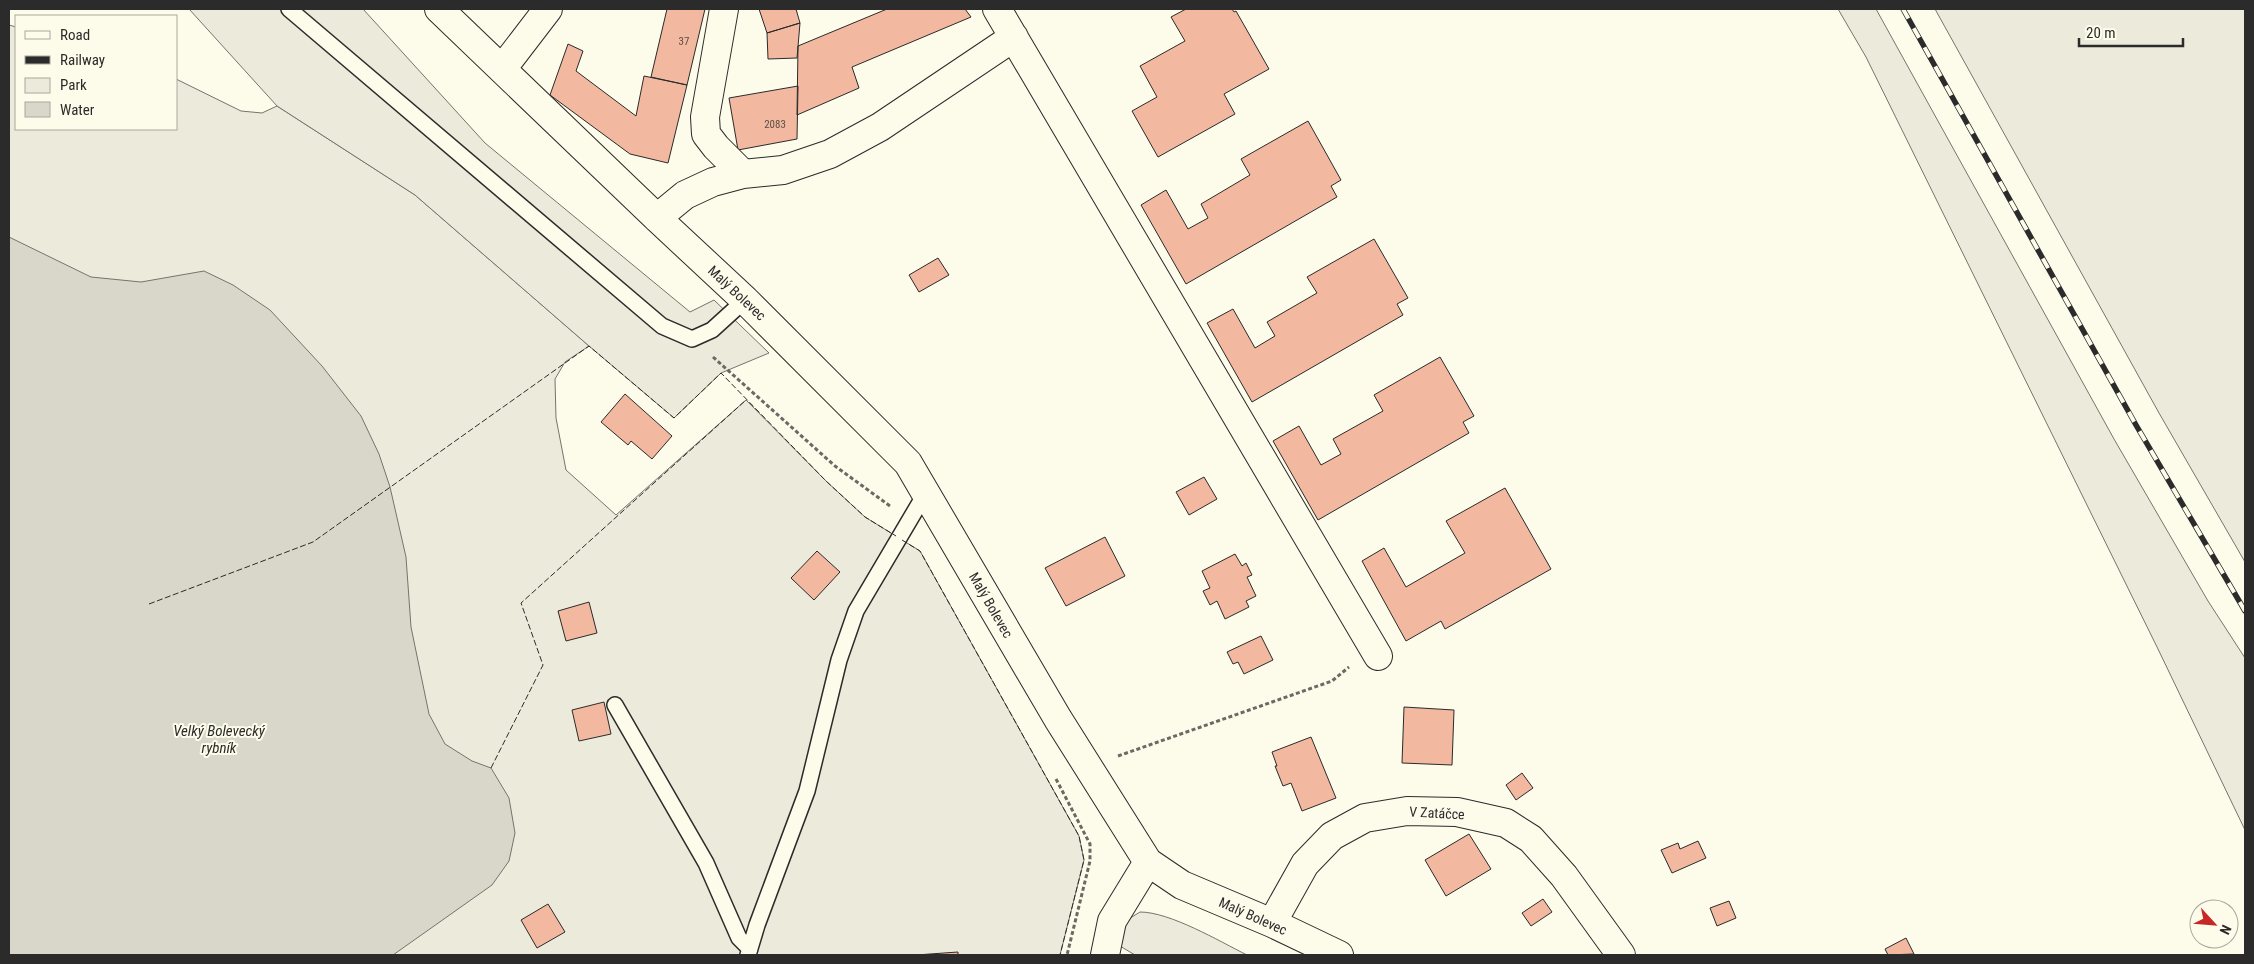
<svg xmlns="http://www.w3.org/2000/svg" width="2254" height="964" font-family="'Roboto Condensed',sans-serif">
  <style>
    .green { fill: #ecebdb; stroke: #74746e }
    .parking { fill: #eceadb; stroke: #74746e }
    .water { fill: #d8d7c9; stroke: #74746e }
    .building { fill: #f2b8a0; stroke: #2b2b2b }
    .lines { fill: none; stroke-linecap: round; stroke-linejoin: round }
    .lane-casing { stroke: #2b2b2b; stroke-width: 18 }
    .street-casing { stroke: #2b2b2b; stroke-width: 30 }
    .path { stroke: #6a6964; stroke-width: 3; stroke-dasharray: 4 2.5; stroke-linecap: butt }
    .lane { stroke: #fdfbea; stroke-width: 15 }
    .street { stroke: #fdfbea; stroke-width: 28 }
    .rail-casing { stroke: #2b2b2b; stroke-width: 5.5 }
    .rail { stroke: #fdfbea; stroke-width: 4; stroke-dasharray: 11; stroke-linecap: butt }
    .fence { stroke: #2b2b2b; stroke-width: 1; stroke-dasharray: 6 2.5; stroke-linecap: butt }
    .labels { text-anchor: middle; stroke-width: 4; stroke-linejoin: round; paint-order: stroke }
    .number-label { font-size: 11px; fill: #5d4e48 }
    .street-label { font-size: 14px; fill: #2b2b2b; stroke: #fdfbea }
    .water-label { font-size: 15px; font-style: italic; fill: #2b2b2b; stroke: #fdfbea }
  </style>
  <rect width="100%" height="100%" fill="#fdfbea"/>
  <!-- green -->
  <path class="green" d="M1838,9H1876L2114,439L2208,601L2245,658V830L2158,649L1866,57Z
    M1935,9H2245V562L2159,413Z
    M9,25L16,27V129H176V79L241,111L262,113L277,106L415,195L589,346L565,362L555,379L556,418L566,470L616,515L746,400L826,481L865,517L920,551L1079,836L1084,860L1060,955H170L9,508Z
    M1140,912C1170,912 1219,941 1247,955H1135L1120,946L1127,920Z"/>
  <!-- parking -->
  <path class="parking" d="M189,9H363L485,143L690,312L714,300L769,353L721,373L674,418L589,346L415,195L277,106Z"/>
  <!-- water -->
  <path class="water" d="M9,237L91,277L141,282L204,271L233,285L270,310L322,366L361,416L379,454L390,487L406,557L411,627L429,714L445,744L472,761L491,768L509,798L515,833L509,861L492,885L393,955H9Z"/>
  <!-- building -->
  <path class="building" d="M667,9H705L687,85L651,77Z
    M759,9H796L800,23L767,33Z
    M887,9H965L971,17L852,67L859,88L797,115L798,46Z
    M1186,9H1232L1234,12L1236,11L1269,69L1224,94L1235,114L1158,157L1132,111L1157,97L1140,66L1185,41L1171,17Z
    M800,23L797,58L768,59L767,33Z
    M568,44L583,51L576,71L636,116L644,76L687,85L668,163L630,154L550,95Z
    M798,86L797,139L738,150L729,98Z
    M1308,121L1341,180L1331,186L1337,197L1186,284L1141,205L1166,190L1188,229L1208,218L1201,204L1250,175L1241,159Z
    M1374,239L1408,298L1397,304L1403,315L1252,402L1207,323L1233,309L1255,348L1275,336L1267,322L1317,293L1307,277Z
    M938,258L949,275L919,292L909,275Z
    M1440,357L1474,416L1463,422L1469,433L1318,520L1273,441L1299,426L1321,465L1341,454L1333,439L1383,411L1374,395Z
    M625,394L672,436L652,459L631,441L628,445L601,422Z
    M1204,477L1217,499L1189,515L1176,492Z
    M1505,488L1551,569L1445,629L1441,621L1406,641L1362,561L1384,548L1406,587L1465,553L1446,521Z
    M1105,537L1125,576L1066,606L1045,568Z
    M817,551L840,572L814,600L791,578Z
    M1235,554L1242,566L1246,563L1252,575L1247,577L1256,596L1246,601L1249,607L1225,619L1217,601L1210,605L1203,591L1210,588L1202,571Z
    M589,602L597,633L566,641L558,611Z
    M1261,636L1273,660L1244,674L1238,662L1233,664L1227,652Z
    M604,702L611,734L579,741L572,710Z
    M1404,707L1454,710L1452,765L1402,763Z
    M1311,737L1336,798L1302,811L1291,783L1283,786L1275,766H1277L1272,752Z
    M1522,773L1533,788L1516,800L1506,785Z
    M1469,834L1491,869L1446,896L1425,860Z
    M1698,841L1706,858L1672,873L1661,850L1678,843L1680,849Z
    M1543,899L1552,912L1531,926L1522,913Z
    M1729,901L1736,918L1717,926L1710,908Z
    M548,904L565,932L537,948L521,920Z
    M1906,938L1914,954L1888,955L1885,949Z
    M958,952V955H916Z"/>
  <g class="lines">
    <defs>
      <path id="lane" d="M289,9L662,326L692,339L712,330L745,300
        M615,705L706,863L739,938L750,949
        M748,955L757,925L807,791L839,660L856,611L925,494"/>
      <path id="street" d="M439,9L657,218L745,300L908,463L1058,719L1148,862L1182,885L1272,923L1339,955
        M724,9L705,117L706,134L716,147L743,174
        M997,9L1378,656
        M502,69L548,9
        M657,218L685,195L713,182L743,174L783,170L830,154L880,127L1014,37
        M1272,923L1305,864L1332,836L1365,818L1407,811L1457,812L1506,823L1531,839L1564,876L1621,955
        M1105,955L1112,921L1148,862"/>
    </defs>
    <!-- lane casing -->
    <use href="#lane" class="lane-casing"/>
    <!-- street casing -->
    <use href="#street" class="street-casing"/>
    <!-- path -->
    <path class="path" d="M713,357L835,466L890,506
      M1118,756L1332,681L1349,667
      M1056,779L1090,844V861L1067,955"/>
    <!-- lane -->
    <use href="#lane" class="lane"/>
    <!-- street -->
    <use href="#street" class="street"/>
    <defs>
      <path id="rail" d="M1903,9L2136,425L2245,611"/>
    </defs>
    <!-- rail casing -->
    <use href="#rail" class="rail-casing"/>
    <!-- rail -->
    <use href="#rail" class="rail"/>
    <!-- fence -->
    <path class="fence" d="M902,540L920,551L1079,836L1084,860L1060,955
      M149,604L313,542L589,346L674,418L721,373L826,481L865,517L896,536
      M491,768L543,665L521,603L746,400"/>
  </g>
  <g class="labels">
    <!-- number labels -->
    <g class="number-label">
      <text x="684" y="45">37</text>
      <text x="775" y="128">2083</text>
    </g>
    <!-- street labels -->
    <g class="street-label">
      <text transform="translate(737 293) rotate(43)" y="5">Malý Bolevec</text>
      <text transform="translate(991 605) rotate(60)" y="5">Malý Bolevec</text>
      <text transform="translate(1437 813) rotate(3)" y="5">V Zatáčce</text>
      <text transform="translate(1253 916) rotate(24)" y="5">Malý Bolevec</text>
    </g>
    <!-- water labels -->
    <g class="water-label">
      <text x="219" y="736">Velký Bolevecký<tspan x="219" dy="17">rybník</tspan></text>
    </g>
  </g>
  <!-- border -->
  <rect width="2254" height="964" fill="none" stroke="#2b2b2b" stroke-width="20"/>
  <!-- legend -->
  <rect x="15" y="15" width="162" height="115" fill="#fdfbea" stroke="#a9a89e"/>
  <rect x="25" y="31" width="25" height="8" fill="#fdfbea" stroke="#a9a89e"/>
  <text x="60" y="40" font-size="15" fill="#2b2b2b">Road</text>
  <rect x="25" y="56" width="25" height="8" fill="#2b2b2b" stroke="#a9a89e"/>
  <text x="60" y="65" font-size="15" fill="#2b2b2b">Railway</text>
  <rect x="25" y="78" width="25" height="15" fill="#ecebdb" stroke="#a9a89e"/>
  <text x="60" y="90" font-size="15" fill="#2b2b2b">Park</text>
  <rect x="25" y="102" width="25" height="15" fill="#d8d7c9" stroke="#a9a89e"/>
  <text x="60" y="115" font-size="15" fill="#2b2b2b">Water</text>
  <!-- north arrow -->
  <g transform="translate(2214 924) rotate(116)"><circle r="24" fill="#fdfbea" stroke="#a9a89e"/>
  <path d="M0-4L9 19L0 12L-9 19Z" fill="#c62828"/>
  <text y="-8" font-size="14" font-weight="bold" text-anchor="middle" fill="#2b2b2b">N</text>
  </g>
  <!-- scale -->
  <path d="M2079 38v8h104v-8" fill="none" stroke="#2b2b2b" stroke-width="2.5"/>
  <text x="2086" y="38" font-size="15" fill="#2b2b2b" stroke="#fdfbea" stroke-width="4" paint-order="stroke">20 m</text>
</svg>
